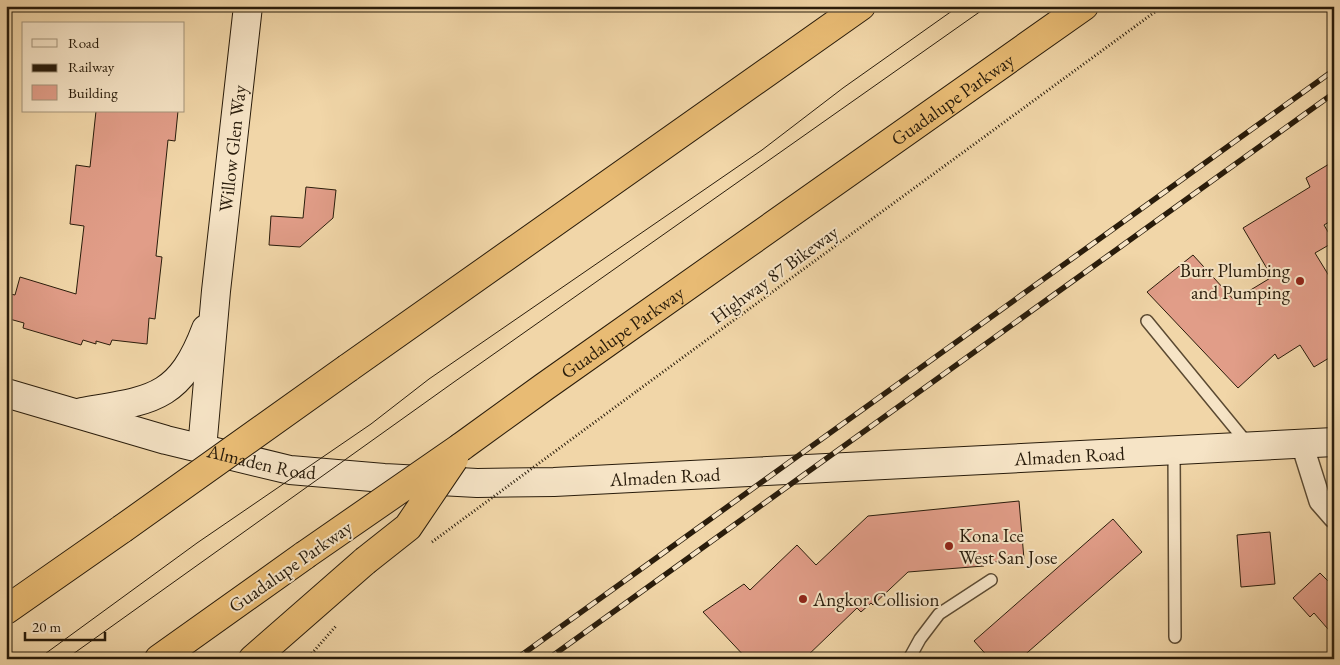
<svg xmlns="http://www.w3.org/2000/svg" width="1340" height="665" font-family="'EB Garamond',serif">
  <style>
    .building { fill: #e19d88; stroke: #291c0b }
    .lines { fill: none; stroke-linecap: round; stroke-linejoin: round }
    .lane-casing { stroke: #5b4a32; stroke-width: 14 }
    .street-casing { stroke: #5b4a32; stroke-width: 24 }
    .secondary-casing { stroke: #291c0b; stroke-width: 30 }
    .highway-casing { stroke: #291c0b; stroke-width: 30 }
    .path { stroke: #291c0b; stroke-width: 3; stroke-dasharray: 1 2.5; stroke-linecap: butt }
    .lane { stroke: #f6e4c6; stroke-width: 11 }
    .street { stroke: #f6e4c6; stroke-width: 21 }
    .secondary { stroke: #f6e4c6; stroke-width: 28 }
    .highway { stroke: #e8bb74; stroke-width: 28 }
    .tram { stroke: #291c0b; stroke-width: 1 }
    .rail-casing { stroke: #291c0b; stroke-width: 5.5 }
    .rail { stroke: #f6e4c6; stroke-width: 4; stroke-dasharray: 11; stroke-linecap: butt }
    .highway-bridge-casing { stroke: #291c0b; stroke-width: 30; stroke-linecap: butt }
    .path-bridge { stroke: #291c0b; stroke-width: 3; stroke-dasharray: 1 2.5; stroke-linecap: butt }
    .highway-bridge { stroke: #e8bb74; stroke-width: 28 }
    .poi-dot { fill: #8f2418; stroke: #f6e4c6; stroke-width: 2 }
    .labels { text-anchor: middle; stroke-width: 4; stroke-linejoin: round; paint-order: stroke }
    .street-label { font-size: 19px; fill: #291c0b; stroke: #f6e4c6 }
    .poi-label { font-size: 19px; fill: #291c0b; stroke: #f6e4c6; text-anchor: start }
  </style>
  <rect width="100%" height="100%" fill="#f1d6a8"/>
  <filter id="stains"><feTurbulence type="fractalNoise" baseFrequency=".004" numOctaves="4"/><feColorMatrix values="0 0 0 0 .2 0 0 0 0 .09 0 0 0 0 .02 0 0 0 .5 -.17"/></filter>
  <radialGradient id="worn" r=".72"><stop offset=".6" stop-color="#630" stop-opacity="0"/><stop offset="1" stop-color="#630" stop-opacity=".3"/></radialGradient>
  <!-- building -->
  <path class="building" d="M96,111H178L175,141L168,140L156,256L162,257L155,319L149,318L147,344L112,340L110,345L96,341V344L83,340L81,345L23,328L24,323L6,318V293L15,295L20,277L76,294L84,226L70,224L76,165L90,167Z
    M1334,161V230L1329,222L1324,225L1334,242L1315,253L1334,284V355L1314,367L1300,345L1278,359L1275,354L1238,388L1147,292L1193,255L1234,300L1272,277L1243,228L1310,187L1306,178Z
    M306,187L336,190L333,218L300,247L269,245L271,216L303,218Z
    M1019,501L1024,559L984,563V566L908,572L873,605L871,603L861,612L857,608L804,659H747L703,612L744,584L750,590L797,545L816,565L868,516Z
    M1113,519L1142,552L1020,659H990L974,641Z
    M1270,532L1275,584L1241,587L1237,535Z
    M1320,573L1334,587V636L1314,613L1310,617L1293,598Z"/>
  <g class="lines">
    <defs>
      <path id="lane" d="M1147,321L1247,443
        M1174,451L1175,637
        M909,659L920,639L939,614L991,580"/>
      <path id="street" d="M1302,444L1320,501L1334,517"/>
      <g id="secondary">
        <path id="s1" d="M6,393L166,440L290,470L384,478L477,483L554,482L1334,442"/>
        <path d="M82,412C150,400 179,401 206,329"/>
        <path id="s2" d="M202,449L216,291L248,6"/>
      </g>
      <g id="highway">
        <path d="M348,368L861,6"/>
        <path id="s3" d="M461,447L544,387L1084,6"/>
        <path d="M6,610L122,529"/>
        <path d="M159,659L305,555"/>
        <path d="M253,659L365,561"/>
      </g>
    </defs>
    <!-- lane casing -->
    <use href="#lane" class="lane-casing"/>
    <!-- street casing -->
    <use href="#street" class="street-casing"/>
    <!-- secondary casing -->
    <use href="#secondary" class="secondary-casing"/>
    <!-- highway casing -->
    <use href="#highway" class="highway-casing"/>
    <!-- path -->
    <path class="path" d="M637,391L1163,6
      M307,659L336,626"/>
    <!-- lane -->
    <use href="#lane" class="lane"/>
    <!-- street -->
    <use href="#street" class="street"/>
    <!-- secondary -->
    <use href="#secondary" class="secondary"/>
    <!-- highway -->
    <use href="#highway" class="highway"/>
    <!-- tram -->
    <path class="tram" d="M38,659L197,543L371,424L429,379L762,150L843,88L959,6
      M66,659L454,382L988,6"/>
    <defs>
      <path id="rail" d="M516,659L1334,70
        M548,659L1334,93"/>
    </defs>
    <!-- rail casing -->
    <use href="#rail" class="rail-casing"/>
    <!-- rail -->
    <use href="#rail" class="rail"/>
    <defs>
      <path id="highway-bridge" d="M122,529L348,368
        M305,555L461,447
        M365,561L408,527L454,459"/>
    </defs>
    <!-- highway-bridge casing -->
    <use href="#highway-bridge" class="highway-bridge-casing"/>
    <!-- path-bridge -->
    <path class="path-bridge" d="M432,542L637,391"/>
    <!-- highway-bridge -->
    <use href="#highway-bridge" class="highway-bridge"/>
  </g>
  <!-- markers -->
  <g class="poi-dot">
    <circle cx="1300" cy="281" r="5"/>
    <circle cx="949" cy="546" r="5"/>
    <circle cx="803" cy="599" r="5"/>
  </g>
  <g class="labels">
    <!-- street labels -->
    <g class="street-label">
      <text dy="7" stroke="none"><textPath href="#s3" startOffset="602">Guadalupe Parkway</textPath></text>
      <text dy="7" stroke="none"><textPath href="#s2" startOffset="302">Willow Glen Way</textPath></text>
      <text transform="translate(774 274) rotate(-36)" y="7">Highway 87 Bikeway</text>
      <text dy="7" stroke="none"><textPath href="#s3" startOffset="198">Guadalupe Parkway</textPath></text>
      <text dy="7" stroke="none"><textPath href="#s1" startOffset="1075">Almaden Road</textPath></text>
      <text dy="7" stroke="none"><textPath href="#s1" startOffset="265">Almaden Road</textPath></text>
      <text dy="7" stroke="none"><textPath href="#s1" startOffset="670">Almaden Road</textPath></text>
      <text transform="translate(290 566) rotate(-35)" y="7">Guadalupe Parkway</text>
    </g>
    <!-- poi labels -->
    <g class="poi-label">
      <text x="1290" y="277" text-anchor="end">Burr Plumbing<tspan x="1290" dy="22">and Pumping</tspan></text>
      <text x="959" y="542">Kona Ice<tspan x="959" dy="22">West San Jose</tspan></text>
      <text x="813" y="606">Angkor Collision</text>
    </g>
  </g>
  <!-- margin -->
  <rect width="1340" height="665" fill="none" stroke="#f1d6a8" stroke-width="25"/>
  <rect x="8" y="8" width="1325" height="650" fill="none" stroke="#291c0b" stroke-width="2.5"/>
  <rect x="12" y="12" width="1315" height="640" fill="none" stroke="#291c0b"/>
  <!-- legend -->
  <rect x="22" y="22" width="162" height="90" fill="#f6e4c6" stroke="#a4947b"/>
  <rect x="32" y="39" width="25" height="8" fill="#f6e4c6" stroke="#a4947b"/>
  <text x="68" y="48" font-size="15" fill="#291c0b">Road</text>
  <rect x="32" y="64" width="25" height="8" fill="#291c0b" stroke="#a4947b"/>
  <text x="68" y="72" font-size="15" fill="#291c0b">Railway</text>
  <rect x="32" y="85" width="25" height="15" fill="#e19d88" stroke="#a4947b"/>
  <text x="68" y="98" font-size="15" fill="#291c0b">Building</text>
  <!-- scale -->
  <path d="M25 632v8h80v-8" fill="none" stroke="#291c0b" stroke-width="2.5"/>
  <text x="32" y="632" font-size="15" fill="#291c0b" stroke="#f6e4c6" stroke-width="4" paint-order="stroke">20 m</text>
  <rect width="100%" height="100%" filter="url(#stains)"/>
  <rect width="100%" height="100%" fill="url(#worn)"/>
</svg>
